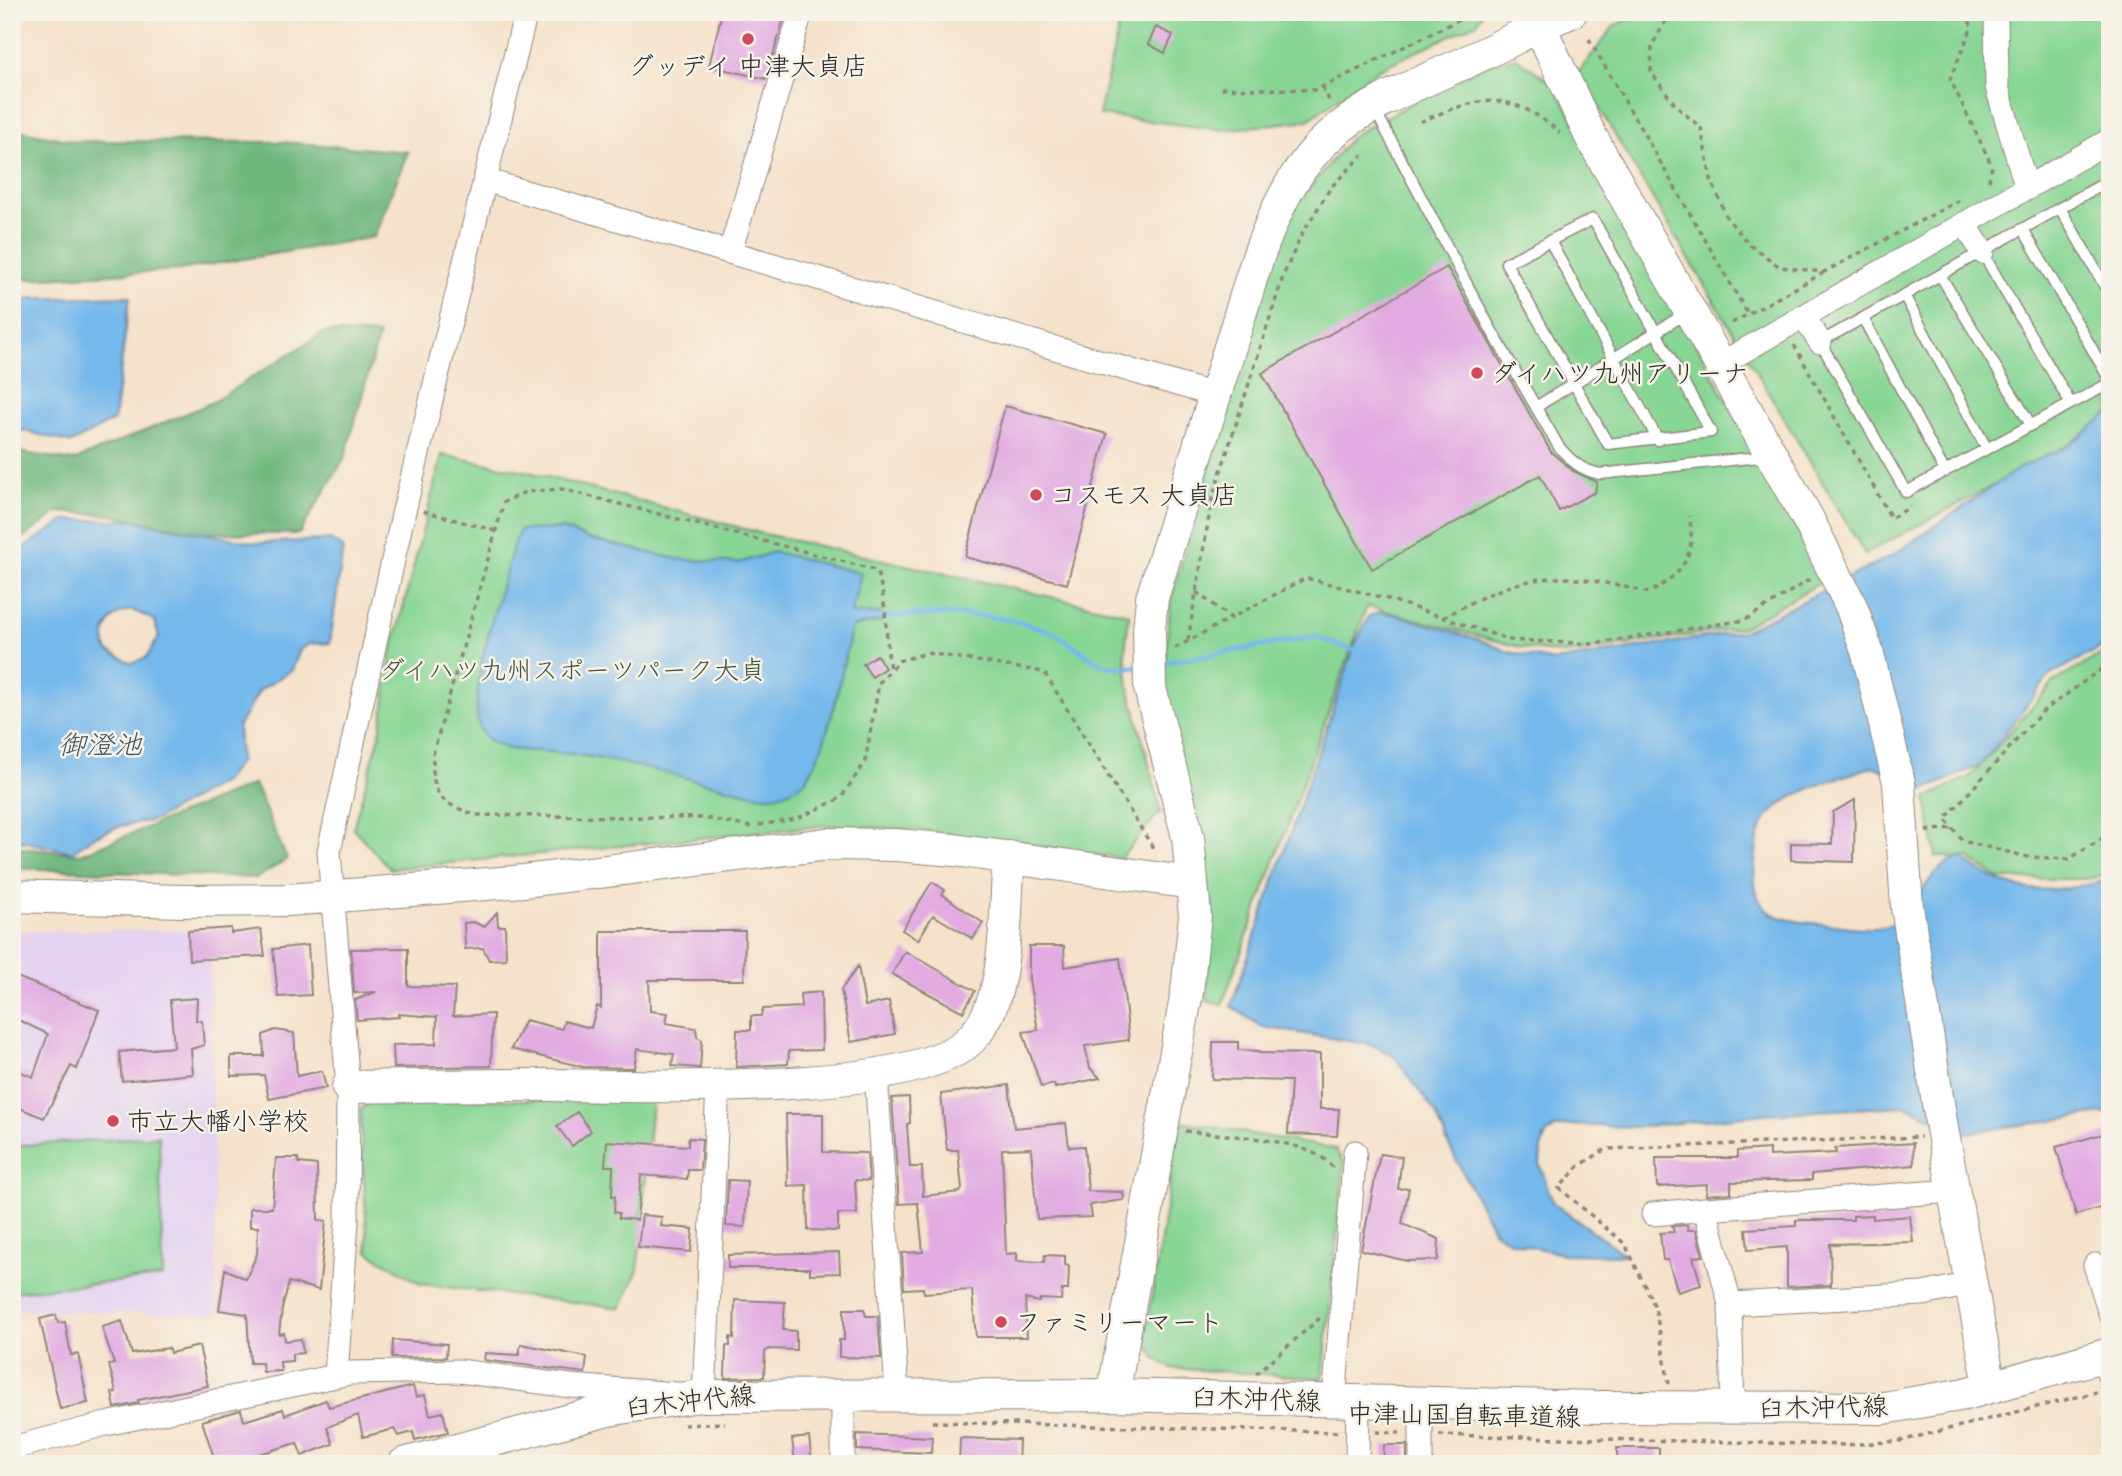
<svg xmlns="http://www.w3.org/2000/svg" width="2122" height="1476" font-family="Mynerve,'Klee One',sans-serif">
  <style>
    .built { fill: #e4d3f1 }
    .green { fill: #88d694; stroke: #5a8060; stroke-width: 2 }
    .forest { fill: #6eb77e; stroke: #4c7154; stroke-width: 2 }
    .water { fill: #75b8eb; stroke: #50728b; stroke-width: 2; fill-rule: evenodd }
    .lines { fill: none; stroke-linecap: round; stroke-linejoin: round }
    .stream { stroke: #75b8eb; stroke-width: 5 }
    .building { fill: #e2abe2 }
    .lane-casing { stroke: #90867b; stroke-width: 13 }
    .street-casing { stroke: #90867b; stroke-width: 25 }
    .secondary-casing { stroke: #90867b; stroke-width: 34 }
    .path { stroke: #90867b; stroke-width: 3.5; stroke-dasharray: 5 5; stroke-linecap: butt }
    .lane { stroke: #fff; stroke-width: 10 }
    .street { stroke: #fff; stroke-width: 23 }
    .secondary { stroke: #fff; stroke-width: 32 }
    .poi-dot { fill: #d1495b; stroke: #f7f3e8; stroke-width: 2.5 }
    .labels { text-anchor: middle; stroke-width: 5; stroke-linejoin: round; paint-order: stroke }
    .poi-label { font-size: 26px; fill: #2b2b2b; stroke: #f7f3e8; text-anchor: start }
    .park-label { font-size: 26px; fill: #425645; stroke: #f7f3e8 }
    .street-label { font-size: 26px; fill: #2b2b2b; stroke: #f7f3e8 }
    .water-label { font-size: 28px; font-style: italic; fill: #415565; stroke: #f7f3e8 }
  </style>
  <rect width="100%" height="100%" fill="#f7f3e8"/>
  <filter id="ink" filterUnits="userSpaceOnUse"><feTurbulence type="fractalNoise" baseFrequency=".0143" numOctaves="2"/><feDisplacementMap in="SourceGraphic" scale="14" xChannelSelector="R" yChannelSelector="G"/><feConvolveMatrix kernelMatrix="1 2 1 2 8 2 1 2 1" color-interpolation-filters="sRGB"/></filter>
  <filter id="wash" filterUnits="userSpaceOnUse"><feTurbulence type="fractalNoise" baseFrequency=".00686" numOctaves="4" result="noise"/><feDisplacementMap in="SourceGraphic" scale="28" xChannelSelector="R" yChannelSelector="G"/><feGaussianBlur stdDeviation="1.57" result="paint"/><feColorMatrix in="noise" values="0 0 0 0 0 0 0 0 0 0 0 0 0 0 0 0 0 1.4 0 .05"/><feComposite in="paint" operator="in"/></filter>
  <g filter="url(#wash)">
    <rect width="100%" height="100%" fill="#f5e2cb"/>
    <!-- built -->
    <path class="built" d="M209,930L217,1315L12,1310V931Z"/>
    <!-- green -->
    <path class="green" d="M1122,12H1483L1477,23L1377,70L1308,120L1224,130L1099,115Z
      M1642,12H2110V423L1865,554L1578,73L1614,26Z
      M1516,58L1554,84L1825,580L1743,627L1565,654L1520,647L1367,606L1222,1005L1206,1001L1212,907L1163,681L1171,599L1248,332L1295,205L1353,135L1482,66Z
      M442,455L525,471L764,534L1129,614L1125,652L1129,687L1161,811L1121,858L922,830L830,825L390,869L353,828L380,735L391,655Z
      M2110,649V873L2088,879H1999L1969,858L1936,857L1926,798L1971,776L2054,682Z
      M372,1100H652L638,1270L621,1308L421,1284L368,1252L360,1110Z
      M1180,1121L1335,1149L1344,1163L1323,1378L1171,1368L1155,1358L1145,1339Z
      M159,1136L163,1277L12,1292V1146Z"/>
    <!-- forest -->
    <path class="forest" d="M12,129L73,141L283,142L408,152L374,237L179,270L12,280Z
      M325,332L379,335L345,457L299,534L201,533L111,515L58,512L12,546V451L73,461L211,403Z
      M254,784L287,859L257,878L12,868V847L81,854Z"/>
    <!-- water -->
    <path class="water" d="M130,296L114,420L72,443L12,428V299Z
      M2110,412V643L2050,675L1980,765L1925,790L1873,766C1841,779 1797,787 1772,812C1758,826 1757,843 1755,861C1750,916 1775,920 1823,924C1840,925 1858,929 1876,928C1919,925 1917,870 1962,857C2010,899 2051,893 2110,880V1112L1965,1133L1906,1106L1762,1114L1640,1127L1568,1125L1555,1128L1546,1134L1541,1149L1540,1165L1553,1203L1625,1255L1561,1254L1510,1241L1494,1231L1449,1146L1436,1114L1394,1056L1373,1045L1262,1027L1231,1006L1356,642L1369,616L1380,612L1393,614L1480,640L1509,652L1555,661L1744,631L1893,555L2021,467L2067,447Z
      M66,520H131L256,543L330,540L343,548L330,643L309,644L300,650L292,670L260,690L238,727L240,761L225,781L155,820L120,826L93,837L72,852L12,839V555ZM132,610L154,620L159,637L146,658L131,663L108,651C99,631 111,613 132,610Z
      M562,529L593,540L677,559L738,563L774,552L861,573L851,614L881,613L882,621L852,627C841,671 831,741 807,778C799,790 777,797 764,796C687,781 611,754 534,751C515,750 491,749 481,731C464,699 503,582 514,544L520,530Z"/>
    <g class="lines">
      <!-- stream -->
      <path class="stream" d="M881,617C936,614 993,610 1045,630C1088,646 1089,675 1141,666
        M1161,663L1315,637L1353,650"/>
    </g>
    <g id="blocks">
      <!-- building -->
      <path class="building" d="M722,12H786L766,79L709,66Z
        M1156,27L1173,35L1165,53L1148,44Z
        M1447,267L1551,452L1573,471L1597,482L1595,492L1559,511L1540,475L1372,569L1262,373Z
        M1005,406L1107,434L1067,584L965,557Z
        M877,655L885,668L872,677L863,664Z
        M1855,800L1854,862L1791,860V843L1832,844L1833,812Z
        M932,882L945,890L942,894L983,923L973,939L933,915L918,940L902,930Z
        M497,912L498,926H505L506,959L489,960L483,948L465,949L464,923L474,922L484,927Z
        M231,928V933L261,929L265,956L189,960L188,931Z
        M601,931H745L744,980H649L650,1011L668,1013L666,1023L696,1028L697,1037L702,1040L700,1068L672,1066L674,1054L637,1049L634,1068L583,1067L511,1049L525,1020L562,1029L564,1021L591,1028L597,1006L601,1008Z
        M308,945L311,995L278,997L273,949Z
        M1029,946H1064L1065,967L1120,958L1129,1040L1085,1046L1090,1068L1100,1078L1055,1088L1054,1084L1041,1087L1023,1032L1038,1030L1029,980Z
        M408,948V986L455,987L453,1016L493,1014L491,1066L394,1068L393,1045L436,1044L437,1017L398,1014L399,1017L357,1020L355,1000L376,992L354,993L351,949Z
        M905,951L975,991L963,1012L892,974Z
        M858,966L865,1006L889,1001L895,1034L851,1042L841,990Z
        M12,975L99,1010L77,1069L71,1066L44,1118L12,1105V1068L33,1077L48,1034L12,1017Z
        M821,992L822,1050L789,1051L788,1064L736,1067L737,1030H751V1016H761L763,1009L801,1007L800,994Z
        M197,998L196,1020L202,1021L204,1045L191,1049L193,1074L122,1081L119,1052L174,1047L170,1000Z
        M275,1030L294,1033L297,1076L322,1071L326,1088L269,1099L264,1075L231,1076V1056H264L263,1035Z
        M1213,1042H1238V1050L1259,1051V1053L1320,1054V1109H1339L1337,1136L1288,1134L1291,1081L1212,1079Z
        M1009,1085L1014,1128L1066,1123L1069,1147L1084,1146L1088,1191L1123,1192L1124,1200L1090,1205L1092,1217L1037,1219L1031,1148L1002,1149L1006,1254L1017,1253V1261L1044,1262L1045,1255L1065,1256V1265L1069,1266L1068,1290H1062L1061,1300L1040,1299V1302L1025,1299L1027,1337H976L972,1290L924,1293L923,1288L904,1289L902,1253L923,1252L918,1203L899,1204L892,1098L909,1097L910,1123L907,1124L910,1167H922L923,1196L960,1192L962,1189L958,1150H947L941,1094Z
        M577,1112L591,1131L572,1146L557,1126Z
        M786,1114H823V1152L867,1153L869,1181L855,1180L857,1214H838V1231L808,1230L807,1185L788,1186Z
        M2110,1132V1205L2076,1215L2056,1147Z
        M688,1138L702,1139L700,1170H688L687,1179L641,1175L637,1220L619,1218V1213L614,1212L615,1196H612L613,1166H605L607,1141L688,1146Z
        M1913,1143L1914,1165L1812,1174V1180L1731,1182V1193L1706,1195L1707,1184L1657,1187L1656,1158H1737V1151L1769,1149V1156L1836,1153L1835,1148Z
        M1380,1154L1402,1157L1398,1189L1409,1188L1402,1224L1439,1239L1438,1260L1407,1261L1361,1250Z
        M276,1158H298L299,1163L317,1165L318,1220L326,1221L319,1290L289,1282L282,1309L279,1334L284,1333L285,1341L301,1339L303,1353L292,1354V1361L280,1362L281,1371L263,1372L262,1363H250L247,1314L219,1310L225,1269L246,1279L257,1254L258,1227H250V1208H272Z
        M728,1180L747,1181L745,1227L726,1226Z
        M642,1215L662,1217L661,1226L693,1229L691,1252L638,1247Z
        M1873,1215V1219L1910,1216L1913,1242L1830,1244L1831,1285L1787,1287V1247L1748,1250L1746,1229L1796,1226V1220H1853V1216Z
        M1687,1225L1688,1230H1696L1703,1256L1693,1257L1701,1285L1678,1292L1668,1260H1663L1660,1233L1674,1232L1672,1226Z
        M839,1252L840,1273L810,1274V1268H728V1255Z
        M735,1300L785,1302L783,1330L796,1331V1350L769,1349L765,1352L764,1377L725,1378L726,1346H730V1337L734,1338Z
        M844,1309H864L866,1316H878L881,1358L839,1357V1340H844Z
        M56,1315L58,1323L65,1322L71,1355L78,1354L88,1403L60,1409L40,1319Z
        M122,1321L132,1354L169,1348L170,1353L199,1346L208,1386L138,1400L139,1403L115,1408L112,1393L116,1392L109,1365L114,1364L102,1327Z
        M393,1340L447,1344L446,1357L392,1358Z
        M521,1344L587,1357L585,1373L484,1360L485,1353L519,1355Z
        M413,1386L416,1397L425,1395L430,1415L443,1412L448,1432L415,1440L413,1432L398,1436L394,1429L363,1437L358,1415L327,1427L333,1444L302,1456L297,1443L256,1455L259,1464H216L202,1421L241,1410L244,1421L283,1409L285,1415L326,1400L329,1407Z
        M857,1434L932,1437L931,1453L857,1450Z
        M809,1437L812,1464H795L792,1439Z
        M960,1438L1019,1440L1018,1464H959Z
        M1384,1445H1407V1464H1383Z
        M1617,1448H1659V1464H1617Z"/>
    </g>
  </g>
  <g filter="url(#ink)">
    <use href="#blocks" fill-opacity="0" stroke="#90867b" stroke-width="2"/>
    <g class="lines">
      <defs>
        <path id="lane" d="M1374,108L1489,326L1559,447C1572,462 1581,470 1600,474L1768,456
          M2110,180L1820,342L1906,492L2110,383
          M2101,186L2110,201
          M2060,208L2110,295
          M1593,219L1711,432L1608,444L1506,263Z
          M2023,229L2110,380
          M1550,241L1658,440
          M1982,252L2071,404
          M1940,275L2031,425
          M1904,295L1987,449
          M1863,318L1945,472
          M1536,407L1688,312"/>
        <path id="street" d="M1996,12L1997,87L2027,189
          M485,180L1214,395
          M1965,223L1982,252
          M730,252L801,12
          M1803,316L1820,342
          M1719,365L2110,140
          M876,1073L897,1393
          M1705,1209L1953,1191
          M1653,1214L1705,1209L1730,1304L1733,1408
          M2095,1265L2110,1313
          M1730,1304L1923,1294L1970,1284
          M2103,1356L2110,1378
          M336,1375L347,1222L348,1087L329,851L403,515L526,12
          M1334,1401L1355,1152
          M1421,1404V1464
          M12,1448L106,1424L350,1373L459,1371L570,1386L704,1396L718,1085
          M843,1464V1393
          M1357,1464L1358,1402"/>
        <path id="secondary" d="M1539,25L1590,135L1809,521L1851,606L1868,654L1899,783L1907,907L1942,1128L1990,1386
          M12,896L182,901L288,900L524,881L828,844L896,845L954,850L1192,883
          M348,1087C414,1086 479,1085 544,1085C632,1085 911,1098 970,1040C1011,1001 1004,909 1009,857
          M1113,1395L1187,992L1195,916L1188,837L1150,688L1149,630L1152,598L1257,260C1303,131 1346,115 1464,63C1500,47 1534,27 1571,12
          M404,1464L608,1410L699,1396L1113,1395L1599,1407L1884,1408L1965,1394L2110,1354"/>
      </defs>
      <!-- lane casing -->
      <use href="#lane" class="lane-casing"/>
      <!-- street casing -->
      <use href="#street" class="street-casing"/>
      <!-- secondary casing -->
      <use href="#secondary" class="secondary-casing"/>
      <!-- path -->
      <path class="path" d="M1671,12L1652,45L1651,72L1676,106L1701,128L1711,179L1727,218L1750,245L1780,267L1824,272L1960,200
        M1965,12L1972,27L1950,79L1992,166L1988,185
        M1589,39L1748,314
        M1322,87L1331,104
        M1221,88L1316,90L1475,12
        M1420,122C1478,97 1509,88 1560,133
        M1732,323L1823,273
        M1794,345L1891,518L1910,507
        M423,511L496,531
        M1196,592L1231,618
        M1443,618C1527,570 1557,570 1650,593C1683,572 1697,556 1689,516
        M1188,640L1212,499L1284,274L1302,234L1331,187L1363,155
        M1175,648L1306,578L1388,599L1510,640L1592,644L1745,620L1812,578
        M2110,663L2042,712L1945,819L1963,841L2028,857L2069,859L2110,834
        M759,825L796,819L841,798L865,762L879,683L898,661L928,653L1044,672L1155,851
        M751,827L704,818L476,815C437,802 432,795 433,754L504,502L525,492L561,489L876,570C888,602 885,636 890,670
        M1926,831L1952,828
        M1185,1131C1222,1136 1312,1137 1333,1168
        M1256,1374L1321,1317
        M1669,1384L1655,1307L1625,1244L1559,1188L1579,1166L1606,1149L1921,1137
        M932,1422L1337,1432
        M684,1425L725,1423
        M1376,1432L1400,1433
        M1439,1435L1847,1445L1900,1441L2097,1392"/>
      <!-- lane -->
      <use href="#lane" class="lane"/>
      <!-- street -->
      <use href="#street" class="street"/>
      <!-- secondary -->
      <use href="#secondary" class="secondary"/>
    </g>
  </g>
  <!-- markers -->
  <g class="poi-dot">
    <circle cx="748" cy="39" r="7"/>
    <circle cx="1477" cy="373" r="7"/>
    <circle cx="1036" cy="495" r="7"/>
    <circle cx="113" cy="1121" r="7"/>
    <circle cx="1001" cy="1322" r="7"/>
  </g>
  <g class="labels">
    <!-- poi labels -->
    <g class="poi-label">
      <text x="748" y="75" text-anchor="middle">グッデイ 中津大貞店</text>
      <text x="1491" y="382">ダイハツ九州アリーナ</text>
      <text x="1050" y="504">コスモス 大貞店</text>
      <text x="127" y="1130">市立大幡小学校</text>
      <text x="1015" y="1331">ファミリーマート</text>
    </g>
    <!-- park labels -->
    <g class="park-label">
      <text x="572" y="679">ダイハツ九州スポーツパーク大貞</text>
    </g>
    <!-- street labels -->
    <g class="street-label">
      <text transform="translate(1256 1399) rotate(2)" y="9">臼木沖代線</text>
      <text transform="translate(690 1401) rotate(-6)" y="9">臼木沖代線</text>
      <text transform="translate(1823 1407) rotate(-1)" y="9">臼木沖代線</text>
      <text transform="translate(1464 1415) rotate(1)" y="9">中津山国自転車道線</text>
    </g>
    <!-- water labels -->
    <g class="water-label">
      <text x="100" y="754">御澄池</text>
    </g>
  </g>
  <!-- margin -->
  <rect width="2122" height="1476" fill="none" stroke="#f7f3e8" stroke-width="42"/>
</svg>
